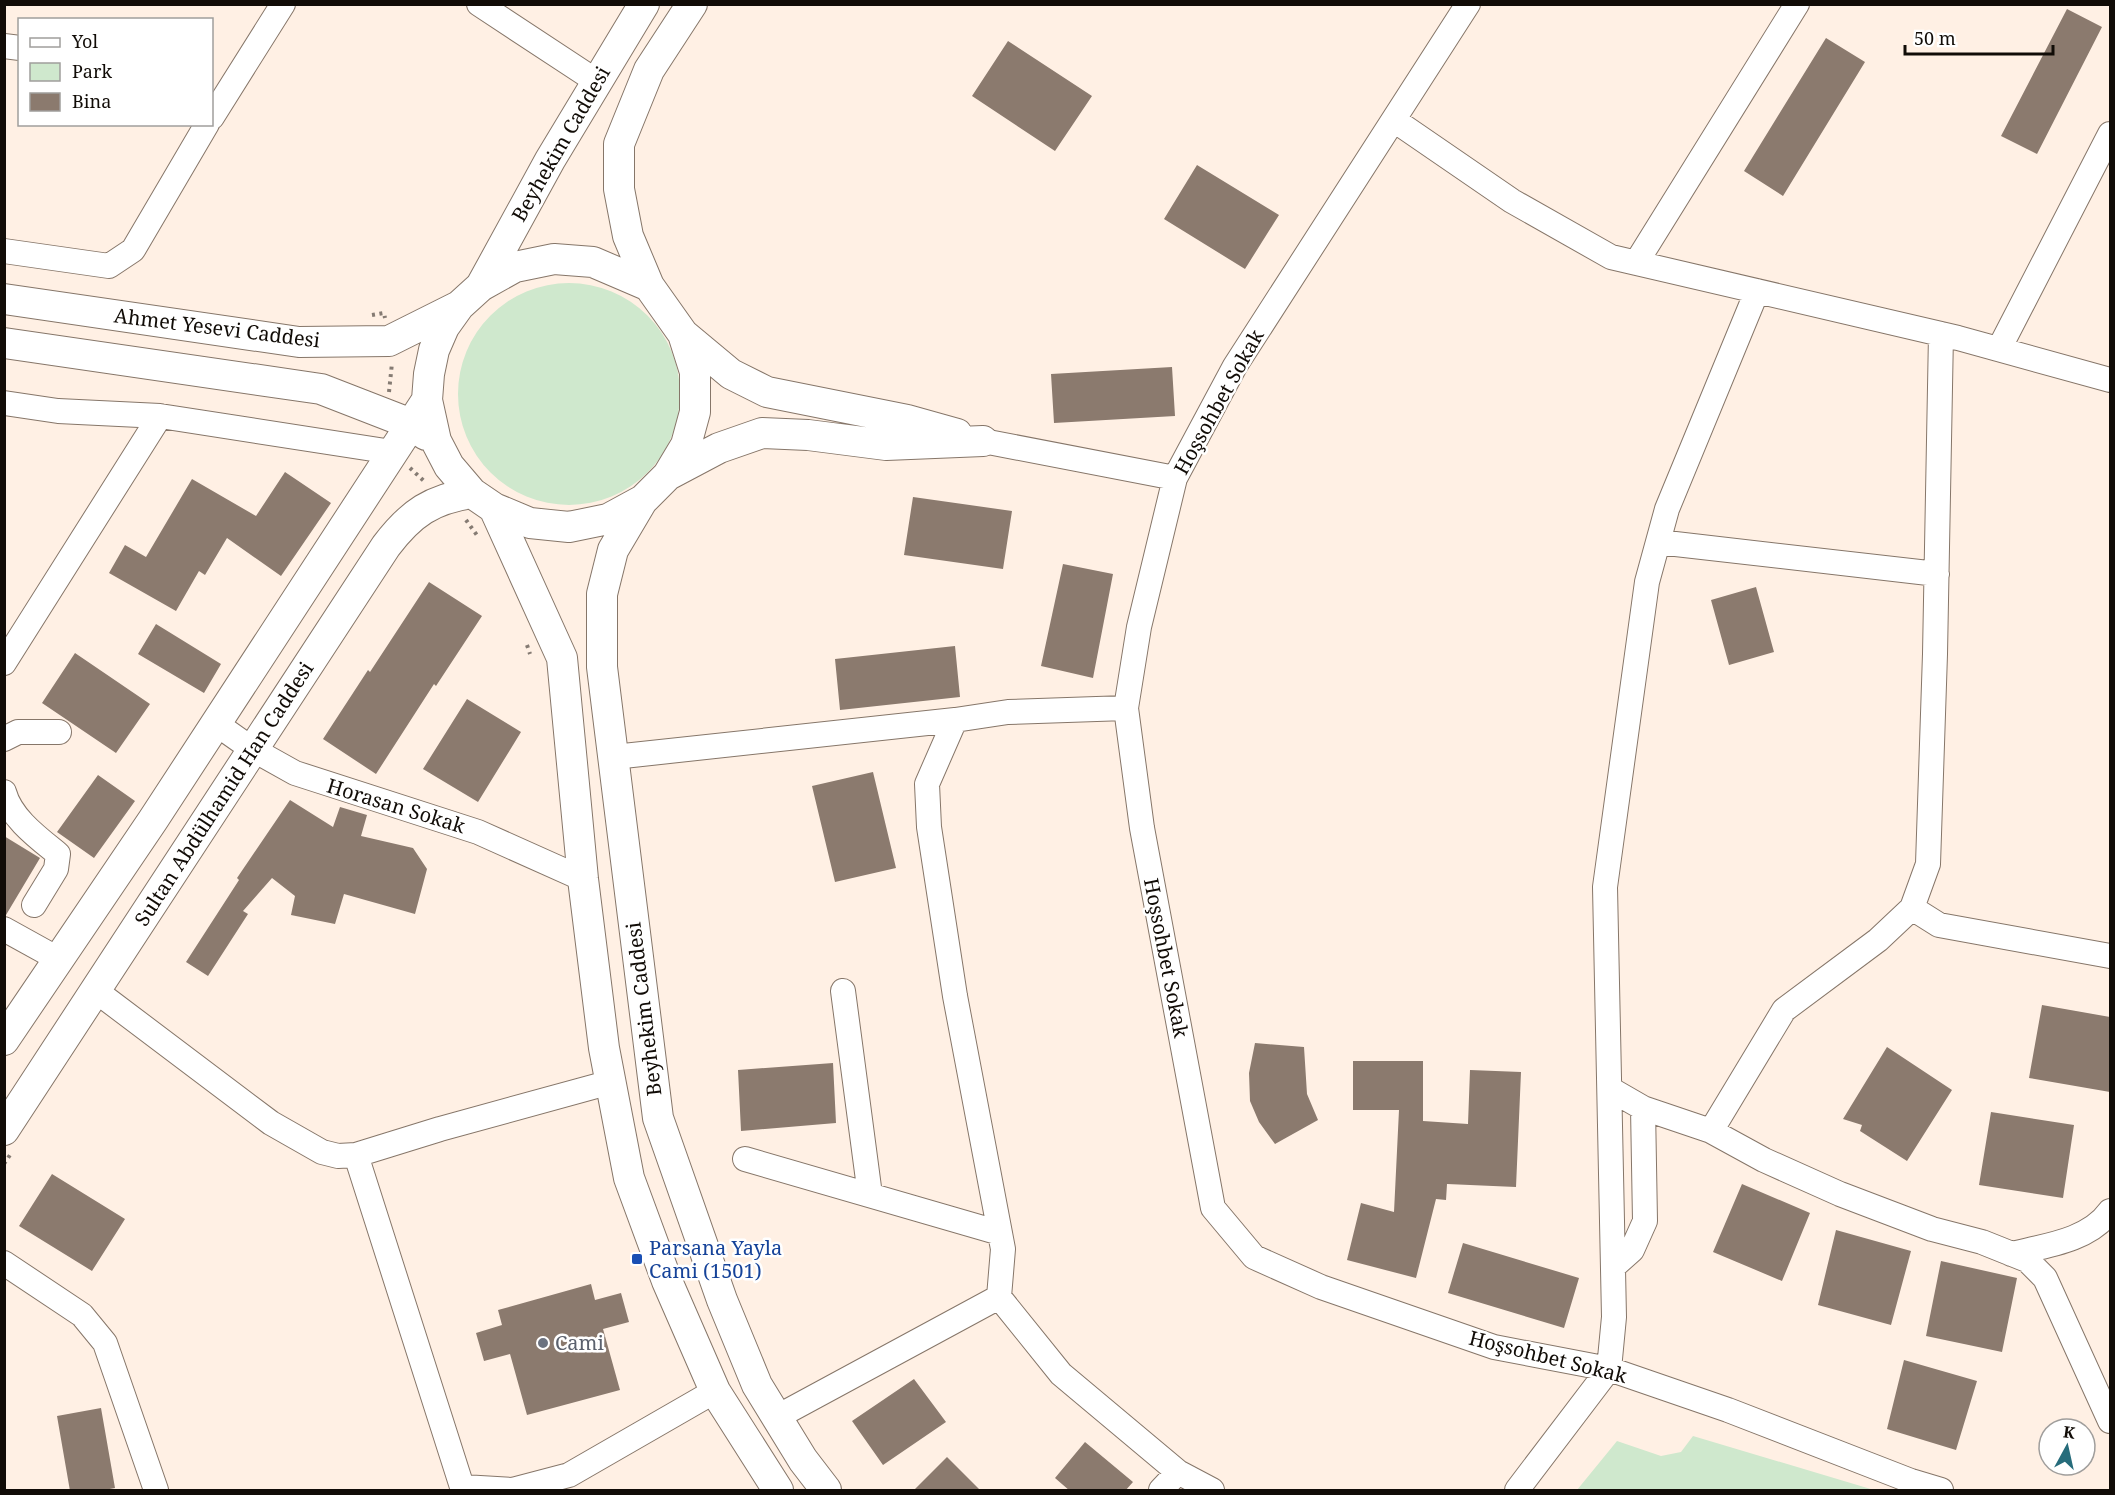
<svg xmlns="http://www.w3.org/2000/svg" width="2115" height="1495" font-family="'Noto Serif',serif">
  <style>
    .green { fill: #cfe8cd }
    .building { fill: #8b7a6e }
    .lines { fill: none; stroke-linecap: round; stroke-linejoin: round }
    .minor-casing { stroke: #867669; stroke-width: 26 }
    .major-casing { stroke: #867669; stroke-width: 32 }
    .path { stroke: #857b73; stroke-width: 4; stroke-dasharray: 3 4.5; stroke-linecap: butt }
    .minor { stroke: #fff; stroke-width: 24 }
    .major { stroke: #fff; stroke-width: 30 }
    .transit-dot { fill: #1a4fb4; stroke: #fff; stroke-width: 2 }
    .worship-dot { fill: #6b7280; stroke: #fff; stroke-width: 2 }
    .labels { text-anchor: middle; stroke-width: 5; stroke-linejoin: round; paint-order: stroke }
    .street-label { font-size: 20px; fill: #110c07; stroke: #fff }
    .transit-label { font-size: 20px; fill: #164399; stroke: #fff; text-anchor: start }
    .worship-label { font-size: 20px; fill: #5b616d; stroke: #fff; text-anchor: start }
  </style>
  <rect width="100%" height="100%" fill="#fff0e4"/>
  <!-- green -->
  <path class="green" d="M458 394a111 111 0 1 1 222 0a111 111 0 1 1-222 0Z
    M1693,1436L1874,1490H1577L1617,1441L1661,1456L1681,1452Z"/>
  <!-- building -->
  <path class="building" d="M2067,9L2102,27L2037,154L2001,136Z
    M1826,38L1865,62L1783,196L1744,171Z
    M1008,41L1092,96L1055,151L972,96Z
    M1197,165L1279,215L1245,269L1164,219Z
    M1172,367L1175,416L1054,423L1051,374Z
    M285,472L331,503L281,576L227,538L205,575L199,571L176,611L109,573L125,545L146,557L192,479L256,516Z
    M913,497L1012,511L1003,569L904,555Z
    M1063,564L1113,574L1093,678L1041,666Z
    M429,582L482,616L436,686L434,684L376,774L323,739L368,670L370,672Z
    M1756,587L1774,652L1729,665L1711,600Z
    M156,624L221,664L204,693L138,654Z
    M955,646L960,697L840,710L835,659Z
    M75,653L150,704L116,753L42,703Z
    M467,699L521,732L478,802L423,769Z
    M873,772L896,868L835,882L812,786Z
    M98,775L135,801L94,858L57,832Z
    M290,800L333,827L340,807L367,815L361,836L413,848L427,869L415,914L344,894L335,924L291,915L295,896L272,878L243,911L248,914L208,976L186,962L239,880L237,878Z
    M4,836L40,858L6,915H4Z
    M2042,1005L2110,1017V1092L2029,1078Z
    M1255,1043L1304,1047L1307,1094L1318,1120L1275,1144L1259,1122L1250,1101L1249,1073Z
    M1887,1047L1952,1090L1907,1161L1860,1131L1862,1125L1843,1119Z
    M1353,1061H1423V1121L1468,1124L1470,1070L1521,1072L1516,1187L1447,1184L1446,1200L1436,1199L1416,1278L1347,1260L1361,1203L1394,1212L1399,1110H1353Z
    M833,1063L836,1123L741,1131L738,1070Z
    M1991,1112L2074,1125L2063,1198L1979,1185Z
    M52,1174L125,1219L92,1271L19,1226Z
    M1742,1184L1810,1213L1782,1281L1713,1252Z
    M1836,1230L1911,1251L1891,1325L1818,1305Z
    M1463,1243L1579,1278L1564,1328L1448,1293Z
    M1941,1261L2017,1278L2002,1352L1926,1336Z
    M591,1284L595,1300L621,1293L629,1322L603,1329L620,1390L527,1415L510,1354L484,1361L476,1333L502,1325L498,1310Z
    M1904,1360L1977,1381L1956,1450L1887,1429Z
    M914,1379L946,1422L883,1465L852,1421Z
    M101,1408L115,1488L99,1491H70L57,1416Z
    M1085,1442L1133,1482L1125,1491H1070L1055,1478Z
    M947,1457L981,1491H913Z"/>
  <g class="lines">
    <defs>
      <path id="minor" d="M479,4L596,81
        M1468,4L1235,366L1175,478L1139,627L1126,708L1142,828L1213,1208L1254,1257L1321,1287L1494,1347L1609,1369L1728,1410L1911,1481L1941,1490
        M4,46L20,48
        M212,117L283,4
        M1394,120L1512,201L1611,257L1958,338L2110,380
        M4,251L109,266L133,250L207,124
        M1636,263L1797,4
        M1999,349L2110,134
        M4,403L58,411L160,416L392,452
        M983,441L1175,478
        M1658,542L1937,574
        M4,663L160,416
        M1126,708L1008,712L955,720L927,784L929,827L955,996L1003,1249L999,1297L1061,1374L1178,1472L1212,1490
        M215,723L252,749L295,773L478,832L583,879
        M4,739L18,732H59
        M614,757L955,720
        M4,792C11,818 37,837 58,854L56,869L34,905
        M1912,908L1939,925L2110,956
        M4,929L60,960
        M96,991L271,1123L322,1152L338,1156L356,1155L440,1129L611,1082
        M843,991L870,1195
        M1610,1089L1643,1108L1711,1131L1764,1160L1840,1194L1932,1229L1982,1242L2027,1260L2045,1278L2110,1421
        M1711,1131L1784,1010L1878,940L1912,908L1928,864L1935,654L1941,334
        M356,1155L463,1490
        M745,1159L1000,1233
        M2011,1254C2044,1246 2089,1241 2110,1211
        M4,1263L82,1315L105,1343L156,1490
        M1613,1267L1632,1250L1645,1221L1643,1108
        M777,1417L999,1297
        M463,1487L512,1490L569,1475L715,1391
        M1161,1490L1178,1472
        M1517,1490L1609,1369L1614,1317L1605,887L1647,582L1667,509L1757,291"/>
      <path id="major" d="M481,286L550,160L644,4
        M649,286L628,236L619,189V144L649,70L692,4
        M4,299L299,342L389,341L459,306
        M683,334L731,374L767,392L907,420L957,434
        M4,343L321,389L406,422L426,435
        M668,475L686,445L695,412V372L683,334L649,286L593,262L554,259L515,267L481,286L459,306L444,327L434,350L429,374L427,400L436,441L449,466L472,493L494,508L530,523L569,527L608,519L643,500L668,475L719,448L762,433L808,435L886,445L983,441
        M642,501L613,550L602,594V667L658,1118L722,1300L757,1385L803,1460L826,1490
        M494,508L562,658L583,879L604,1048L629,1178L667,1281L715,1391L778,1490
        M4,1040L153,820L427,400
        M4,1130L386,546C411,513 432,499 472,493"/>
    </defs>
    <!-- minor casing -->
    <use href="#minor" class="minor-casing"/>
    <!-- major casing -->
    <use href="#major" class="major-casing"/>
    <!-- path -->
    <path class="path" d="M372,315L384,313L385,318
      M389,392L392,363
      M410,468L424,481
      M466,520L479,538
      M527,645L530,654
      M4,1164L12,1152"/>
    <!-- minor -->
    <use href="#minor" class="minor"/>
    <!-- major -->
    <use href="#major" class="major"/>
  </g>
  <!-- markers -->
  <rect class="transit-dot" x="631" y="1253" width="12" height="12" rx="3"/>
  <circle class="worship-dot" cx="543" cy="1343" r="6"/>
  <g class="labels">
    <!-- street labels -->
    <g class="street-label">
      <text transform="translate(561 144) rotate(-60)" y="7">Beyhekim Caddesi</text>
      <text transform="translate(217 328) rotate(7)" y="7">Ahmet Yesevi Caddesi</text>
      <text transform="translate(1219 402) rotate(-61)" y="7">Hoşsohbet Sokak</text>
      <text transform="translate(224 794) rotate(-57)" y="7">Sultan Abdülhamid Han Caddesi</text>
      <text transform="translate(396 806) rotate(17)" y="7">Horasan Sokak</text>
      <text transform="translate(1166 958) rotate(79)" y="7">Hoşsohbet Sokak</text>
      <text transform="translate(644 1009) rotate(-97)" y="7">Beyhekim Caddesi</text>
      <text transform="translate(1548 1357) rotate(14)" y="7">Hoşsohbet Sokak</text>
    </g>
    <!-- transit labels -->
    <g class="transit-label">
      <text x="649" y="1255">Parsana Yayla<tspan x="649" dy="23">Cami (1501)</tspan></text>
    </g>
    <!-- worship labels -->
    <g class="worship-label">
      <text x="555" y="1350">Cami</text>
    </g>
  </g>
  <!-- border -->
  <rect width="2115" height="1495" fill="none" stroke="#110c07" stroke-width="12"/>
  <!-- legend -->
  <rect x="18" y="18" width="195" height="108" fill="#ffffff" stroke="#a09e9c" stroke-width="1.5"/>
  <rect x="30" y="38" width="30" height="9" fill="#ffffff" stroke="#a09e9c" stroke-width="1.5"/>
  <text x="72" y="48" font-size="18" fill="#110c07">Yol</text>
  <rect x="30" y="63" width="30" height="18" fill="#cfe8cd" stroke="#a09e9c" stroke-width="1.5"/>
  <text x="72" y="78" font-size="18" fill="#110c07">Park</text>
  <rect x="30" y="93" width="30" height="18" fill="#8b7a6e" stroke="#a09e9c" stroke-width="1.5"/>
  <text x="72" y="108" font-size="18" fill="#110c07">Bina</text>
  <!-- north arrow -->
  <g transform="translate(2067 1447) rotate(8)"><circle r="28" fill="#ffffff" stroke="#a09e9c" stroke-width="1.5"/>
  <path d="M0-4.5L10 22L0 15L-10 22Z" fill="#266c7b"/>
  <text y="-9" font-size="16" font-weight="bold" text-anchor="middle" fill="#110c07">K</text>
  </g>
  <!-- scale -->
  <path d="M1905 45v9h148v-9" fill="none" stroke="#110c07" stroke-width="3"/>
  <text x="1914" y="45" font-size="18" fill="#110c07" stroke="#ffffff" stroke-width="4.5" paint-order="stroke">50 m</text>
</svg>
